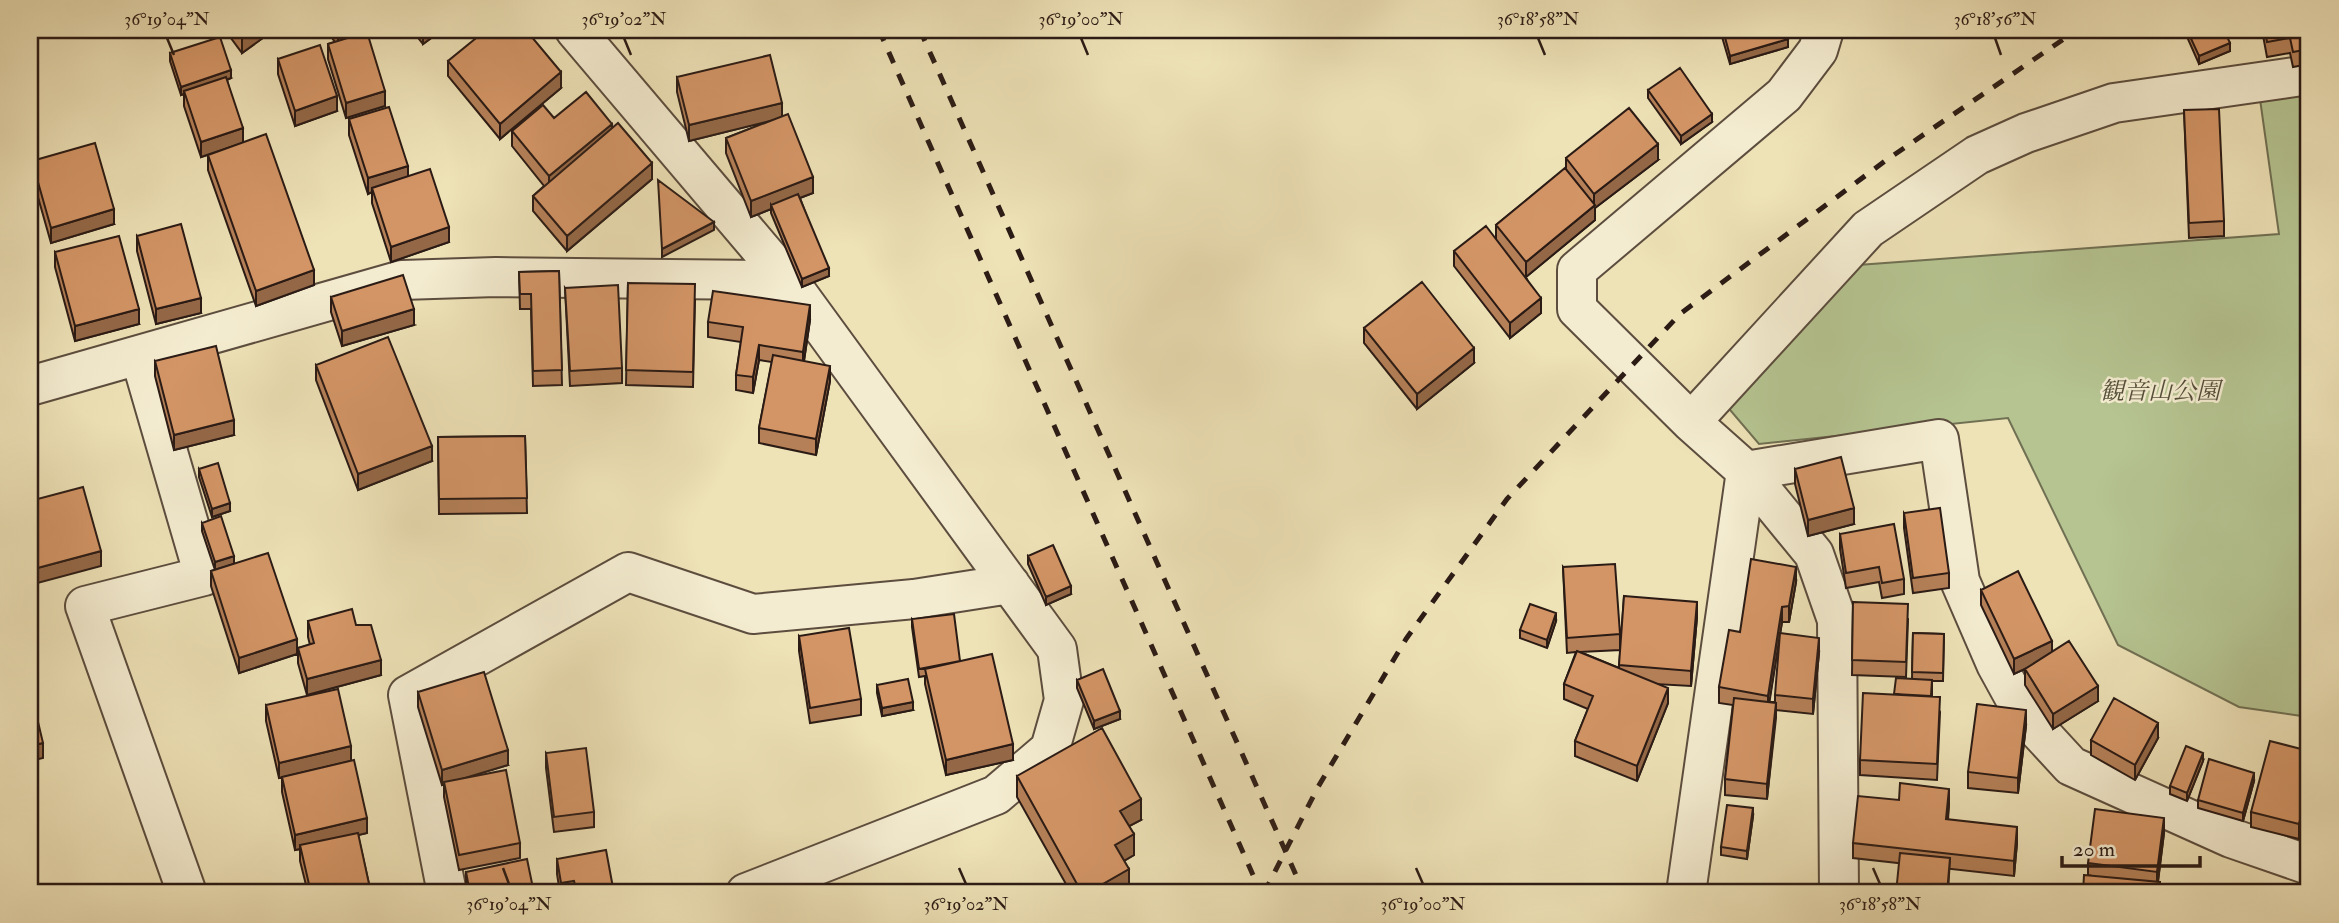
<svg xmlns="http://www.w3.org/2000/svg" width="2339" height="923" font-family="'IM FELL Double Pica','Noto Serif JP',serif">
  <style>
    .green { fill: #b5c491; stroke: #707053; stroke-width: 2 }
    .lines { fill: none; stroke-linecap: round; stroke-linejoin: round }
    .minor-casing { stroke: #5c4d3e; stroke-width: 42 }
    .minor { stroke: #f4ecd0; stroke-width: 38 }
    .rail { stroke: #2b1b15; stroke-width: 5; stroke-dasharray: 12 12; stroke-linecap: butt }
    .wall { fill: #b58058; stroke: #2b1b15; stroke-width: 2 }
    .shaded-wall { fill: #946847; stroke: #2b1b15; stroke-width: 2 }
    .building { fill: #d39566; stroke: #2b1b15; stroke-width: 2 }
    .ticks { fill: none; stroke: #2b1b15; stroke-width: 2.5 }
    .labels { text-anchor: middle; stroke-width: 5; stroke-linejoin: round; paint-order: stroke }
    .park-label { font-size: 24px; font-style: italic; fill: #544e3a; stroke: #f4ecd0 }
    .neatline { fill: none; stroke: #2b1b15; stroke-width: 2.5 }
    .ticks-label { font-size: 18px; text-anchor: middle; fill: #2b1b15 }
  </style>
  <rect width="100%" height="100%" fill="#eee2b7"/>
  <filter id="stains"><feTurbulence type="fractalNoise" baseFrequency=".00286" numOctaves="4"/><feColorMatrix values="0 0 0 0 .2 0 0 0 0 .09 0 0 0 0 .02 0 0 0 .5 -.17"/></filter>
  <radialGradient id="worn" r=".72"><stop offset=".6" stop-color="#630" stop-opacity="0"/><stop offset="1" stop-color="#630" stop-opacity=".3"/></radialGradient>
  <!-- green -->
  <path class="green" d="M2309,93V717L2239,707L2118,645L2008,418L1759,444L1725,404L1858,265L2279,234L2260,99Z"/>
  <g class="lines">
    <defs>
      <path id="minor" d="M575,30L793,287L1057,649L1064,700L1050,749L996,795L746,893
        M1824,30L1818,50L1784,95L1577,270V309L1691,422L1746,471L1814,554L1837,620L1839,893
        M140,356L204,576L85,606L187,893
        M30,386L402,280L496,277L762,280L793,287
        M1691,422L1868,229L1977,155L2026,133L2114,103L2309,75
        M447,893L408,695L628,572L753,614L914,599L1010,584
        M1686,893L1746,471L1939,439L1960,581L1996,664L2024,715L2071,766L2231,838L2309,865"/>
    </defs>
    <!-- minor casing -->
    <use href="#minor" class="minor-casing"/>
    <!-- minor -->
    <use href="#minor" class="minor"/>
    <!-- rail -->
    <path class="rail" d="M879,30L1261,893
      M920,30L1304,893
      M1264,893L1318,787L1406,639L1507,499L1680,314L1885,161L2077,30"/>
  </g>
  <!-- wall -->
  <path class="wall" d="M225,30H274L242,53Z
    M326,30H360L351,37L385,106L346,118L328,59V44L335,42Z
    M412,30H442L423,44Z
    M1720,30H1785L1788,47L1730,64Z
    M2184,30H2224L2230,51L2199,64Z
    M2262,30H2309V64L2293,67L2290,53L2267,57Z
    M170,53L231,78L227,80L243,143L314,285L256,306L208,170V155L216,152L201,157L184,106V94L181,95L170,61Z
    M278,59L337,111L295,126L278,74Z
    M448,61L561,88L500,139L448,76Z
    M677,77L782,116L813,193L800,198L829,276L802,287L771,213V209L751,217L726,153V138L769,121L689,141L677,92Z
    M1648,90L1712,122L1681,144L1648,98Z
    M2184,110L2224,221V236L2189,238Z
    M554,118L612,128L652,179L567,251L533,211V196L544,186L512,146V131Z
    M349,119L408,176L449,242L391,262L372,203V192L368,194L349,135Z
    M1566,158L1658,160L1595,208V220L1526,277L1541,313L1510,338L1454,266V251L1496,239V225L1566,168Z
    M32,161L114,224L51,243L32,176Z
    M137,236L201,313L156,324L137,251Z
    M55,252L139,324L75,341L55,267Z
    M559,271L562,385L533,386L531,309H520L519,272Z
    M628,283L695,300L693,387L626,385Z
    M565,288L622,368V383L570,386Z
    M331,297L414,325L342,346L331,312Z
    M810,320L804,361L830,381L816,455L759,443V428L772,362L759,360L753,393L736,390V375L741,342L708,337V322Z
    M1364,328L1474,363L1417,409L1364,343Z
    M155,361L234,435L174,450L155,376Z
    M316,365L432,461L358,490L316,380Z
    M525,436L527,513L439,514L438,437Z
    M199,469L230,511L212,517L199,477Z
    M1795,469L1854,524L1808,536L1795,484Z
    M1904,513L1949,573V588L1913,593L1904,528Z
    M202,523L234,564L297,654L239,673L211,586V571L215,570L202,531Z
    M1840,534L1904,579V594L1882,598L1879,582L1846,588L1840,549Z
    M1028,556L1071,594L1046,605L1028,564Z
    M1563,567L1620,634V650L1580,652L1619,668L1624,596L1697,617L1691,686L1656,684L1668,703L1637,781L1575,756V741L1588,709L1564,699V684L1576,652L1567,653Z
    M1796,582L1789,622H1782L1769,702H1775V695L1819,653L1813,714L1776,710L1767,799L1725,795V779L1733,705L1719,703V687L1740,632Z
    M1981,590L2052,652L2098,701L2053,729L2025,685V669L2031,666L2014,674L1981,605Z
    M1853,602L1908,619L1906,677L1852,675Z
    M912,619L960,661L1013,760L946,775L925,684V676L919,677L912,627Z
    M308,621L356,625L381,675L307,695L298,663V648L310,645L308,637Z
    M1556,621L1547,648L1520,638V630Z
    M1913,633L1944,634L1943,681H1932V696L1940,712L1937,780L1860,775V760L1894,694L1912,679Z
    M799,636L861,699V715L810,723L799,651Z
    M1077,680L1120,719L1094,729L1077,688Z
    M877,685L913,710L882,716L877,693Z
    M418,692L508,765L467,777L520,843V858L459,870L444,797V784L442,785L418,707Z
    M266,705L351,761L367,833L358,835L371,893H308L300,861V849L295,850L282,792V778H279L266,721Z
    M2026,726L2018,793L1968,788V772Z
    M2158,738L2135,780L2091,755V740Z
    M2309,751L2299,839L2251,827V812Z
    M546,753L594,812V827L554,832L546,768Z
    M2203,761L2187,801L2170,794V786Z
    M1017,776L1141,820L1129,826L1134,855L1124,861L1129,890L1124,893H1071L1017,797Z
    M2254,781L2243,821L2198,808V800Z
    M1899,800L1949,804L1948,820L2017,843L2014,876L1853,858V843Z
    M1753,816L1747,859L1721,855V847Z
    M2164,833L2158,882L2160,893L2088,875V863Z
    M557,859L614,893H560L557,874Z
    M466,872L534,893H467L466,887Z"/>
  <!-- shaded-wall -->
  <path class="shaded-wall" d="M254,30H274L242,53V38Z
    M340,30H360L338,46V31Z
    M423,30H442L423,44Z
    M1788,39V47L1730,64V56Z
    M2230,43V51L2199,64V56Z
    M231,70V78L185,94L184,91V94L181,95V87Z
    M561,72V88L500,139V124Z
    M385,91V106L346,118V103Z
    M337,96V111L295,126V111Z
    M782,103V118L689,141V125Z
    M1712,114V122L1681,144V136Z
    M612,124V139L549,191V176Z
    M243,128V143L201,157V142Z
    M1658,144V160L1595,208V220L1526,277V262L1594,206V194Z
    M652,163V179L567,251V236Z
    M408,166V182L372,188V192L368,194V178Z
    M813,177V193L773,208L771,205V209L751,217V201Z
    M114,209V224L51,243V228Z
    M714,222V230L662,257V249Z
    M449,227V242L391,262V247Z
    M829,268V276L802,287V279Z
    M314,270V285L256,306V291Z
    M201,298V313L156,324V309Z
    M1541,298V313L1510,338V323Z
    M810,305V320L803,367V352Z
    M139,309V324L75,341V326Z
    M414,309V325L342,346V331Z
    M759,345V360L753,393V377Z
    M1474,348V363L1417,409V394Z
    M830,366V381L816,455V439Z
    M234,420V435L174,450V435Z
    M432,446V461L358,490V474Z
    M230,503V511L212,517V509Z
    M1854,508V524L1808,536V520Z
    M101,551V566L30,585V570Z
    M234,556V564L215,570V562Z
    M1796,567V582L1789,622V606Z
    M1071,586V594L1046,605V597Z
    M1697,602V617L1691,686V671Z
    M1782,607V622L1768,711V696Z
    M1556,613V621L1547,648V640Z
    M30,618H31V633H30Z
    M1819,638V653L1813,714V699Z
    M297,639V654L239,673V658Z
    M2052,641V656L2014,674V659Z
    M381,660V675L307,695V679Z
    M2098,686V701L2053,729V714Z
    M1668,688V703L1637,781V766Z
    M913,702V710L882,716V708Z
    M1776,703V718L1767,799V784Z
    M2026,710V726L2018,793V778Z
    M1120,711V719L1094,729V721Z
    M2158,723V738L2135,780V765Z
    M43,743V758L30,761V746Z
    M1013,744V760L946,775V760Z
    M351,746V761L279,778V763Z
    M508,750V765L442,785V770Z
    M2203,753V761L2187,801V793Z
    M2254,773V781L2243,821V813Z
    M2309,784V799L2299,839V824Z
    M1949,789V804L1946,834V819Z
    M1141,799V820L1120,831V811Z
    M1753,808V816L1747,859V851Z
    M367,818V833L301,849L300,845V849L295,850V835Z
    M2164,818V833L2157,888V872Z
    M2017,827V843L2014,876V861Z
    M37,828V843L30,845V830Z
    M1134,834V855L1115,866V845Z
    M1950,858L1948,893H1947Z
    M1129,869V890L1124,893H1087Z"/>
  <!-- building -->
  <path class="building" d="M236,30H254L242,38Z
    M486,30H526L561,72L500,124L448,61Z
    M1723,30H1785L1788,39L1730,56Z
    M2187,30H2224L2230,43L2199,56Z
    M2265,30H2309V49L2293,52L2290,38L2267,42Z
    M367,32L385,91L346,103L328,44Z
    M220,37L231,70L181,87L170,53Z
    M320,45L337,96L295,111L278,59Z
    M770,55L782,103L689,125L677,77Z
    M1680,68L1712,114L1681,136L1648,90Z
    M226,77L243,128L201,142L184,91Z
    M586,92L612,124L549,176L512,131L543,105L554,118Z
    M389,107L408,166L368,178L349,119Z
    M1629,108L1658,144L1594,194L1566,158Z
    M2219,109L2224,221L2189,223L2184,110Z
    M788,114L813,177L751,201L726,138Z
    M618,123L652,163L567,236L533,196Z
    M266,134L314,270L256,291L208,155Z
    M95,143L114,209L51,228L32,161Z
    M1565,168L1595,205L1526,262L1496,225Z
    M430,169L449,227L391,247L372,188Z
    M658,180L714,222L662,249Z
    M798,194L829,268L802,279L771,205Z
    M181,224L201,298L156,309L137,236Z
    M1486,226L1541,298L1510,323L1454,251Z
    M119,236L139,309L75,326L55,252Z
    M559,271L562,370L533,371L531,294H520L519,272Z
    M403,275L414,309L342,331L331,297Z
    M1422,282L1474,348L1417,394L1364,328Z
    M628,283L695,284L693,372L626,370Z
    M618,285L622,368L570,371L565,288Z
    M713,291L810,305L803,352L759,345L753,377L736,375L743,327L708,322Z
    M388,337L432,446L358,474L316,365Z
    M216,346L234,420L174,435L155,361Z
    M773,355L830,366L816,439L759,428Z
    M525,436L527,498L439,499L438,437Z
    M1841,457L1854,508L1808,520L1795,469Z
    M218,463L230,503L212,509L199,469Z
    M83,487L101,551L30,570V501Z
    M1940,508L1949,573L1913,578L1904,513Z
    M221,516L234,556L215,562L202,523Z
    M1894,524L1904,579L1882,583L1879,567L1846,573L1840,534Z
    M1053,545L1071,586L1046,597L1028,556Z
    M268,553L297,639L239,658L211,571Z
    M1751,559L1796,567L1789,606L1782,607L1768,696L1719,687L1729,630L1740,632Z
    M1615,564L1620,634L1567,638L1563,567Z
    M2018,571L2052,641L2014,659L1981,590Z
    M1624,596L1697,602L1691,671L1619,665Z
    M1853,602L1908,604L1906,662L1852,660Z
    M1530,604L1556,613L1547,640L1520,630Z
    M352,609L356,625H371L381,660L307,679L298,648L314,643L308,621Z
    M954,614L960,661L919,669L912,619Z
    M849,628L861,699L810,708L799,636Z
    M1780,633L1819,638L1813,699L1775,695Z
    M1913,633L1944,634L1943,673L1912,672Z
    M2069,641L2098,686L2053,714L2025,669Z
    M1577,651L1668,688L1637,766L1575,741L1593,696L1564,684Z
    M992,654L1013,744L946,760L925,669Z
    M1103,669L1120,711L1094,721L1077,680Z
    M484,672L508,750L442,770L418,692Z
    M1896,678L1932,680L1931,696L1894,694Z
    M908,679L913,702L882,708L877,685Z
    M30,688L43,743L30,746Z
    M338,689L351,746L279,763L266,705Z
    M1863,693L1940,697L1937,764L1860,760Z
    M1734,698L1776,703L1767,784L1725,779Z
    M2114,698L2158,723L2135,765L2091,740Z
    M1977,704L2026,710L2018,778L1968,772Z
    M1102,728L1141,799L1120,811L1134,834L1115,845L1129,869L1087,893H1082L1017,776Z
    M2270,741L2309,751V784L2299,824L2251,812Z
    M2186,746L2203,753L2187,793L2170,786Z
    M586,748L594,812L554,817L546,753Z
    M2209,759L2254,773L2243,813L2198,800Z
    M354,760L367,818L295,835L282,777Z
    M506,770L520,843L459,855L444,782Z
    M1900,783L1949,789L1946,819L2017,827L2014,861L1853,843L1858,796L1899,800Z
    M30,798L37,828L30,830Z
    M1727,805L1753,808L1747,851L1721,847Z
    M2095,809L2164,818L2157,872L2088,863Z
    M358,833L371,893H311L300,845Z
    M606,850L614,893H577L574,881L561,883L557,859Z
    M1900,853L1950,858L1947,893H1896Z
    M527,859L534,893H470L466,872Z
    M2084,875L2160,882V893H2083Z"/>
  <!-- ticks -->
  <path class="ticks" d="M167,38L174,55M624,38L631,55M1081,38L1088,55M1538,38L1545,55M1995,38L2001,55M503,868L509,884M959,868L966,884M1416,868L1423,884M1873,868L1880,884"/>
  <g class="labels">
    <!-- park labels -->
    <g class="park-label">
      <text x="2160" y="399">観音山公園</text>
    </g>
  </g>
  <!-- margin -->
  <rect width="2339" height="923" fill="none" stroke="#eee2b7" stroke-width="77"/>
  <!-- scale -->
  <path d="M2062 856v10h138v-10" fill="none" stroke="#2b1b15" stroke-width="3.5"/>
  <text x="2073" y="856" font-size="21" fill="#2b1b15" stroke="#f4ecd0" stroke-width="5" paint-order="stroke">20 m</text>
  <rect x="38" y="38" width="2262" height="846" class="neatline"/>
  <g class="ticks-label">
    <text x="167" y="25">36°19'04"N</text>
    <text x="624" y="25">36°19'02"N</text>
    <text x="1081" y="25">36°19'00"N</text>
    <text x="1538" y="25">36°18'58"N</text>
    <text x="1995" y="25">36°18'56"N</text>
    <text x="509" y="910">36°19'04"N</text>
    <text x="966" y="910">36°19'02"N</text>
    <text x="1423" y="910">36°19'00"N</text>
    <text x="1880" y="910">36°18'58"N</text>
  </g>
  <rect width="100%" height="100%" filter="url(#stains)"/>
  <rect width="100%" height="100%" fill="url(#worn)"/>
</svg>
